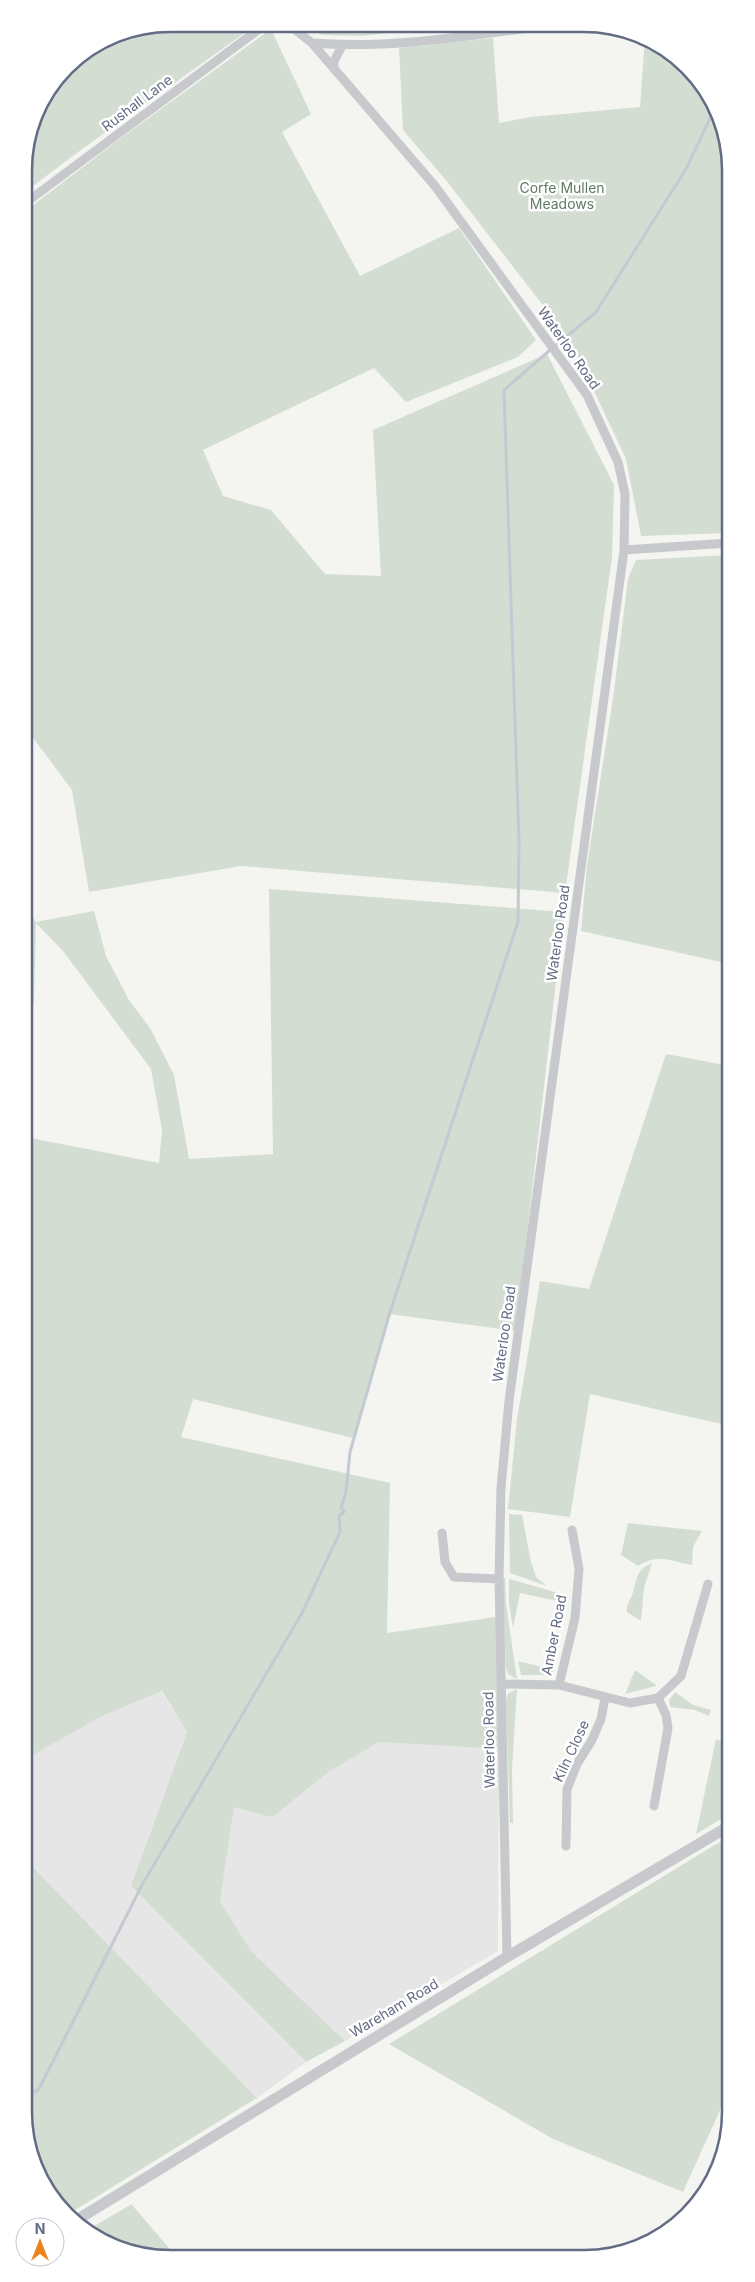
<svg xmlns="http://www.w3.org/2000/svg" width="755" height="2282" font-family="Inter,sans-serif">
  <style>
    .built { fill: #e5e6e5 }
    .green { fill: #d3ddd2 }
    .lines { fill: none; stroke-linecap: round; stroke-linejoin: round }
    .stream { stroke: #c4cad1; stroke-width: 3 }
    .minor { stroke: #c7c9cd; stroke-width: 9 }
    .tertiary { stroke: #c7c9cd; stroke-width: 11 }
    .labels { text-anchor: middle; stroke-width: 5; stroke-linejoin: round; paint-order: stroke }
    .street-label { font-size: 14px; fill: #636c84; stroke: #fff }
    .park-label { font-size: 14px; fill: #627b64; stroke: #fff }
    .rim { fill: none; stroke: #636c84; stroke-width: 2.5 }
  </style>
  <rect width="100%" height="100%" fill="#f4f5f1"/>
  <!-- built -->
  <path class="built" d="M161,1691L187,1732L131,1886L306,2062L257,2098L26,1860V1759L102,1716Z
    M379,1742L499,1749L498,1951L345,2041L252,1952L220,1902L234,1807L328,1772Z"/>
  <!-- green -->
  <path class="green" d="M170,24H257L74,155L24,193V161L39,105L74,60L115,35Z
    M305,25L444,26L363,36L322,35Z
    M271,29L311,114L282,132L360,276L459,228L536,340L518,357L406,402L374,368L203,450L223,496L271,510L325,574L381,576L373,430L547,354L614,485L612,557L565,893L241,866L89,892L72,790L25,727L24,212L121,138Z
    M493,38L499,123L531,117L640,107L645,38C675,50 700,77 716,105C722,116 724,130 728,142L729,533L641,536L626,459L570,340L445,179L403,130L399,48Z
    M729,555L730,964L581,931L587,865L613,699L628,579L636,560Z
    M269,889L564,912L516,1331L389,1314L353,1438L193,1399L181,1437L390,1483L387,1633L496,1617L499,1749L379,1742L328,1772L272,1817L234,1807L220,1902L252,1952L345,2041L306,2062L131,1886L187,1732L162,1691L102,1716L26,1759L25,1137L159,1163L162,1130L151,1069L63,951L36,923L34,1000L25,1058V905L36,922L94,911L106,956L129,1000L150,1028L174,1075L189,1159L273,1154Z
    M666,1054L730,1066V1426L590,1394L570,1517L508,1509L517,1419L540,1281L589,1289Z
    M509,1514L522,1515L531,1562L536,1577L547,1586L510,1573Z
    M628,1523L702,1531L693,1547L692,1565C671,1561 658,1553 638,1566L621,1555Z
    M652,1563L644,1588L641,1621L627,1612C626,1604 631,1600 633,1592C638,1577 635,1571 652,1563Z
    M502,1577L505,1578L506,1604L517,1679L508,1674L506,1668Z
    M509,1579L569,1596L567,1603L520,1593L513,1628L509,1603Z
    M518,1661L554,1670L551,1675H521Z
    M635,1670L656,1685V1686L625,1694Z
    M517,1689L512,1770L513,1823H510L506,1699L508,1694Z
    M675,1692L693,1705L711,1710L709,1716L695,1710L670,1707L669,1700Z
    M716,1739L730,1747L731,1813L696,1834Z
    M731,1835V2113L721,2108L683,2192L553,2139L389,2044Z
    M26,1860L257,2098L67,2215L43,2185L27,2140Z
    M132,2204V2205L175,2255C138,2255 119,2252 87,2230Z"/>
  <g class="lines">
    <!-- stream -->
    <path class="stream" d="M555,346L596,312L686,169L716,106
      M26,2098L39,2089L142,1885L302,1613L340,1532L339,1516L344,1512L341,1508L346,1492L350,1452L390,1312L518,922L519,842L504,390L550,350"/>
    <!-- minor -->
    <path class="minor" d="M289,25L312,43L435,186L587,395L618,462L625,494L624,550L509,1401L501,1488L499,1579L507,1957
      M312,43C390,49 467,36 544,26
      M334,69V61L342,46
      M24,204L266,24
      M624,550L729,543
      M442,1533L445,1562L454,1577L499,1579
      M502,1684L559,1685L630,1703L658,1698L681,1676L708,1584
      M559,1685L575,1618L579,1569L572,1530
      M654,1806L668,1728L666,1715L658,1698
      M566,1846L567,1789L577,1764L592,1740L601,1719L605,1698"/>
    <!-- tertiary -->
    <path class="tertiary" d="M75,2221L507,1957L731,1825"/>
  </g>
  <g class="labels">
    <!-- street labels -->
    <g class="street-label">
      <text transform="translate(137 103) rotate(-37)" y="5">Rushall Lane</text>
      <text transform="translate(569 348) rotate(55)" y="5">Waterloo Road</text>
      <text transform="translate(558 933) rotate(-82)" y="5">Waterloo Road</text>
      <text transform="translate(504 1334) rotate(-82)" y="5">Waterloo Road</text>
      <text transform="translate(554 1635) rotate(-79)" y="5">Amber Road</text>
      <text transform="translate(489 1740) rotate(-91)" y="5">Waterloo Road</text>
      <text transform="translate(571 1751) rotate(-65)" y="5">Kiln Close</text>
      <text transform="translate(394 2008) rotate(-31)" y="5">Wareham Road</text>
    </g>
    <!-- park labels -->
    <g class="park-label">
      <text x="562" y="193">Corfe Mullen<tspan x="562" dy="16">Meadows</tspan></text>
    </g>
  </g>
  <!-- crop -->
  <path d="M0 0H755V2282H0ZM170 32H584A138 138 0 0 1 722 170V2112A138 138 0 0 1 584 2250H170A138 138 0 0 1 32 2112V170A138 138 0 0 1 170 32Z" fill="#fff" fill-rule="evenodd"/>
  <path class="rim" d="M170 32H584A138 138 0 0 1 722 170V2112A138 138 0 0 1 584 2250H170A138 138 0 0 1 32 2112V170A138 138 0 0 1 170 32Z"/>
  <!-- north arrow -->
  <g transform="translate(40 2242)"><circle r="24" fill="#ffffff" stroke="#c1c4ce"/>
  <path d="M0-4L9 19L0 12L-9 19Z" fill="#eb841c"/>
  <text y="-8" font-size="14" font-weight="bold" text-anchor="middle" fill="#636c84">N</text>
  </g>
</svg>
